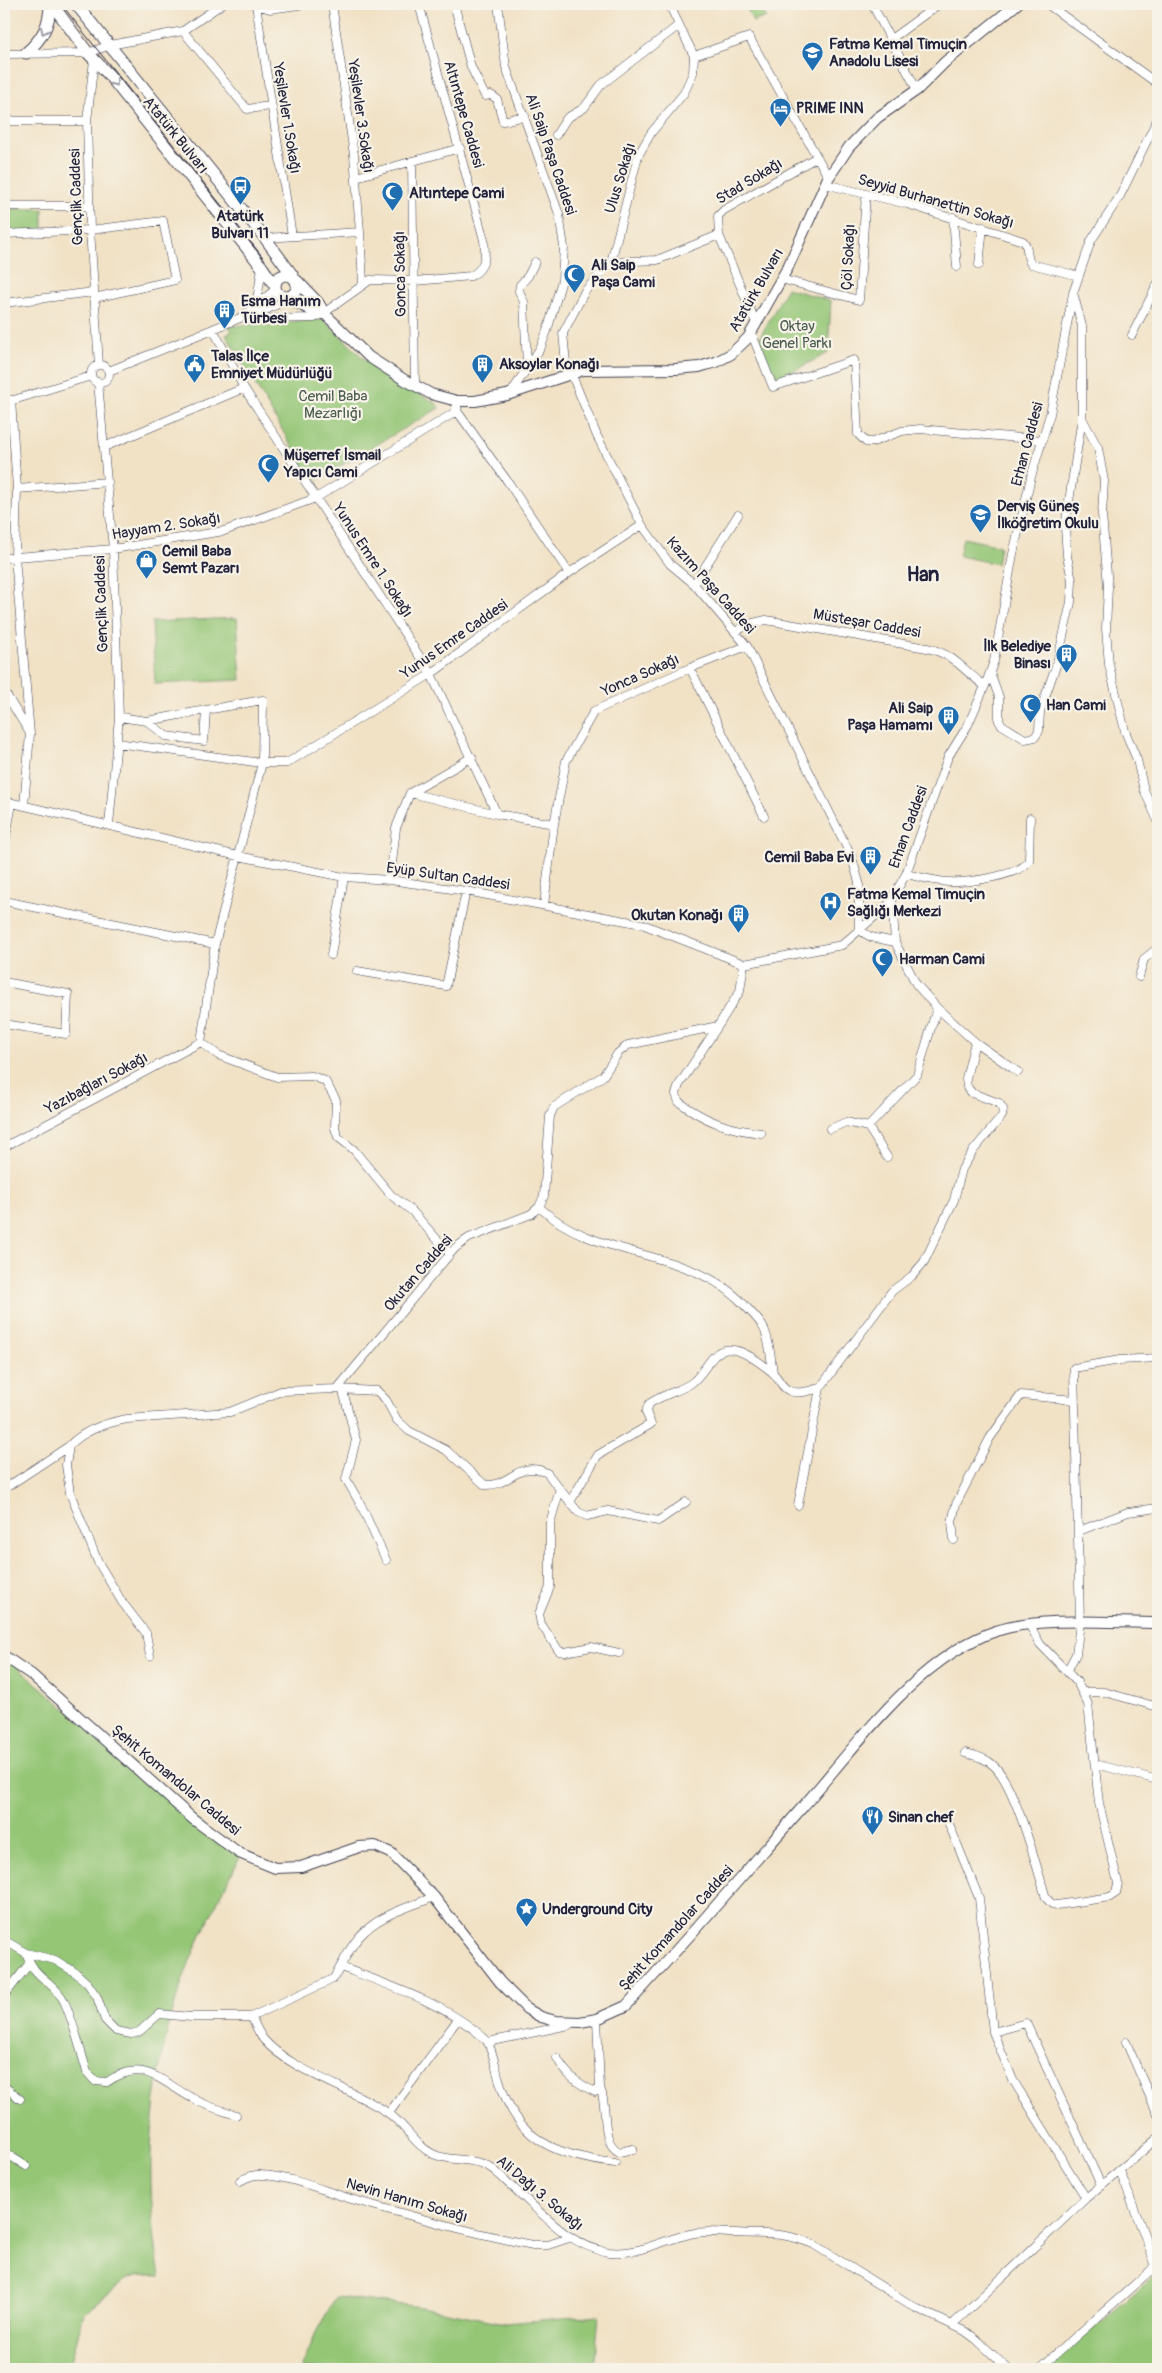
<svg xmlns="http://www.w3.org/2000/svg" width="1162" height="2373" font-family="Pangolin,sans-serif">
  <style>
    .green { fill: #94c676; stroke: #5b7458 }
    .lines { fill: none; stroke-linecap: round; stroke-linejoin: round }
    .street-casing { stroke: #413f50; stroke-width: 9 }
    .secondary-casing { stroke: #413f50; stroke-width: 12 }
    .primary-casing { stroke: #413f50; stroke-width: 13 }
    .street { stroke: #fff; stroke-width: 8 }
    .secondary { stroke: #fff; stroke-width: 10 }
    .primary { stroke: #fff; stroke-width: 11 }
    .tram { stroke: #22223b; stroke-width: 1 }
    .oneway { stroke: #9c9ca7 }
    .labels { text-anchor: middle; stroke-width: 4.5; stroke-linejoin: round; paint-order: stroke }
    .poi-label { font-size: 15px; font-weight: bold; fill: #22223b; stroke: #f7f3e8; text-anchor: start }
    .street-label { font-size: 15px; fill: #22223b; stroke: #f7f3e8 }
    .park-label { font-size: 15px; fill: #4a5b50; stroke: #f7f3e8 }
    .district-label { font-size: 20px; font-weight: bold; fill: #22223b; stroke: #f7f3e8 }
  </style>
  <rect width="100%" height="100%" fill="#f7f3e8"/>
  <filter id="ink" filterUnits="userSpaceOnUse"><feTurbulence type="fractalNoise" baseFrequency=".02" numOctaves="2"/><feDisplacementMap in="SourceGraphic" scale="10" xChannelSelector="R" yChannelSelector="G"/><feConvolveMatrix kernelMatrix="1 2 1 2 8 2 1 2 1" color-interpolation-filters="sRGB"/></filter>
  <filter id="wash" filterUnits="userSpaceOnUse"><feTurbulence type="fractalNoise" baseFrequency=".0096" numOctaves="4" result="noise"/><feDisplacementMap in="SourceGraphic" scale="20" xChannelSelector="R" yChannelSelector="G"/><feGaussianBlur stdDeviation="1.12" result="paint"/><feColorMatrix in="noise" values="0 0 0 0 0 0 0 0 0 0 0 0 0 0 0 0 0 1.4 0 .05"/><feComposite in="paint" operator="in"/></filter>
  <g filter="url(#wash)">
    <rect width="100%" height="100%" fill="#f1e2c6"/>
    <!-- green -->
    <path class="green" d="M745,4H760L766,17L753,22Z
      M4,209H43V232L4,234Z
      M787,288L831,301L828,353L774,381L759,339Z
      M323,319L362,357L396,381L436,403L439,408L313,482L226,335L232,331L229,326Z
      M963,538L1000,546L997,564L959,556Z
      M237,618L241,680L155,684L152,622Z
      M4,1656L240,1857C223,1892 204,1926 189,1963C150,2063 142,2170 160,2276L140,2275L127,2279L84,2313L69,2369H4Z
      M1158,2273V2369H1037L1089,2332Z
      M336,2297L421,2307L505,2323L599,2315L594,2369H301L316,2332Z"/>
  </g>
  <g filter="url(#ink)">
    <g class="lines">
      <defs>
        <path id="street" d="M253,4L270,9L305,4
          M332,4L354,155L360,232
          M454,4L471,67L485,96L491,95L497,99L503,121L525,116
          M498,4L506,67L559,214L564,247L562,280L548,328L541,347L511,393
          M669,4L694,56L749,37L829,178
          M872,4L917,90
          M1047,4L1158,84
          M256,5L292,236
          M183,31L247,109L271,106
          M891,39L939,4
          M4,54L88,53L110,45L183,31L222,4
          M94,60L87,121L90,230L99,365
          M4,121H87
          M556,135L567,118L584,108L601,85L679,25
          M412,161L415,386
          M356,177L460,148
          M825,184L907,204L1023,241C1030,247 1025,257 1031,264L1079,276
          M4,206H89
          M953,217L957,267
          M4,234L90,230L163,221L175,280L94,298
          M265,238L360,232L363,283
          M611,262L638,156L651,133L684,93L693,73L694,56
          M979,265L983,227
          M781,279L859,300L866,194
          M4,303L94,292
          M256,307L262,267
          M252,317L280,303L283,297
          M250,318L262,319L314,318L321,315L370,280L415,281L471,276C486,268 486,255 484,240L419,4
          M756,323L719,235L718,216L724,210L817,157
          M213,329L244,388L431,674L497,814
          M751,332L773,387L854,360L858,434L866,442H873L902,431L920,429L1042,440
          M1132,335L1158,283
          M91 374a9 9 0 1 1 18 0a9 9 0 1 1-18 0Z
          M527,366L524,302L519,291L520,285L528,276L535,262
          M109,371L240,318L276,289
          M571,373L597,436L642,525L670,564L694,584L747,646L852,858L859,882V930L871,937L895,942
          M567,374L563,333L585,291L611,262L657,260L719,235
          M98,382L113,549L119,717L109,825
          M11,400L17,489L15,557L30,734L24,806
          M4,403L91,376
          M1082,418L1098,448L1104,481L1102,514L1108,587L1106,629L1109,665L1125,731L1137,760L1144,790L1158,821
          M104,447L244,388
          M17,489L108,482
          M4,558L113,549L224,531L316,498L457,411V406
          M569,573L642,525
          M694,584L738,515
          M735,632L749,624L766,620L927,648C954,654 963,670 985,686
          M690,668L764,816
          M990,672L999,697V721L1002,725L1025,739L1035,737L1039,731L1040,711L1057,663L1071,602L1072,580L1067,556L1065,527L1082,418V326L1074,296
          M4,691L29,732
          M206,710L147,721L166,736L204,741L206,710L263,700L262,763L215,944L201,1042L218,1055L277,1077L312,1076L325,1081L336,1100L335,1128L338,1137L354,1150L391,1195L412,1211L450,1254
          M119,717L147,721
          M117,743L262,763H287L431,674L569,573L508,482L457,411
          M410,793L497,814L554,824
          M4,801L238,856L344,877L390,880L466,891L642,924L744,964L842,945L889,904L906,874L948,757L968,725L985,686L994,661L1013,554L1031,477L1050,414L1073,293L1091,241L1120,196L1158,118
          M4,847L12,804
          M906,874C920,877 934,881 948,882C965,883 1022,876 1029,860L1030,818
          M390,880L396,828L410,793L472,757
          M892,898L895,942L916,984L937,1008L975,1042L1018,1072
          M4,901L215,944
          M544,905L554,824L566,761L594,711L690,668L747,646
          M331,955L344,877
          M357,971L446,986L466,891
          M1139,977L1144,959L1158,948
          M4,982L68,994L66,1034L4,1024
          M718,1026L679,1085L676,1094L679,1102C707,1122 727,1129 761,1133
          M868,1127L887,1157
          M830,1129L846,1122L868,1127L917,1075L937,1008
          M4,1147L201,1042
          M539,1207C601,1264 694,1245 749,1310C755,1316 762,1323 765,1331C770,1344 771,1359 773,1373
          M337,1389L377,1391L386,1400L397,1420L409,1431L446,1450L485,1485C510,1487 518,1459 547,1473L578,1512L587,1516L608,1511L658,1521L686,1502
          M343,1391L356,1440L346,1479L361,1505L386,1560
          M69,1446L66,1465L70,1493L98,1562L122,1602L146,1633L150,1656
          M4,1489L69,1446C84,1430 105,1423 127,1419L230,1412L281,1391L337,1389L455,1248L469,1238L531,1214L539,1207L544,1196L550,1116L554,1107L603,1076L618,1053L628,1045L718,1026L740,991L744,964
          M560,1489L550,1523V1587L539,1614L541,1624L559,1651L565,1652L591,1647L619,1653
          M570,1502L598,1455L651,1424L646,1412L649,1404C661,1395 677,1392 690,1384C703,1376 710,1355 721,1351C737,1344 760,1362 772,1372C779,1378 781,1388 790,1391C799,1395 811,1390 820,1388L892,1291L912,1276L924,1262L954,1200L962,1169L973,1151L1002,1116L1003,1109L999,1103L972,1093L967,1087L966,1078L975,1042
          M798,1505L820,1388
          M1079,1531L1128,1512L1158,1508
          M954,1540L952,1522L956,1504L990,1438L1021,1395L1074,1400
          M1067,1671L1076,1654L1080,1623L1074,1368L1120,1360L1158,1358
          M1083,1692H1104L1158,1707
          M965,1753C974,1755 986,1758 993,1765C1015,1783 1037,1868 1046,1898L1052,1904L1057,1905L1110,1897L1116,1893L1118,1883L1099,1803L1088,1704L1077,1682L1040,1644L1029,1624
          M1095,1764L1158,1780
          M949,1824L979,1898L993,2032L1013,2080L1086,2198
          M4,1940L26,1953L55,1960L76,1973L88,1984L97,1997L105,2020L116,2031L131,2034L139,2032L159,2014L191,2017H251L333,1979C344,1963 350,1944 365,1931C383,1914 411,1906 434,1897
          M26,1953C34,1979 54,1981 64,2001C74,2023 80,2049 87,2072L95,2081L107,2082C143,2057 160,2081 192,2098C205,2106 221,2110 236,2115
          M341,1967C389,1985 449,2005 486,2040C492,2046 496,2070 499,2079C516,2141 557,2156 615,2163
          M4,1996L29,1964
          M251,2017C255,2024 259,2034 264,2040C291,2071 354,2089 388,2113C405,2124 414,2145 433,2154C450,2162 470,2157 488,2166C495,2170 502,2177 508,2183C539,2209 568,2247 609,2252C640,2255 662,2240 690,2234C705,2230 720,2233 735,2233C768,2235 780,2231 813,2244L916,2308L965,2331L976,2339L1008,2369
          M597,2019L600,2088C609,2106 599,2141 619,2152L633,2149
          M993,2032L1026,2023L1101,2185
          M488,2042L569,2025
          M1126,2042L1158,2115
          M557,2058C567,2076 577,2083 595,2092L600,2088
          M4,2086L20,2099
          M389,2113L458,2019
          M4,2152L26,2166
          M1120,2171L1156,2266
          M240,2181C247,2177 254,2174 262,2175C293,2177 321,2190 351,2199C411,2216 471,2233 533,2245H548L569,2238
          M952,2325L1086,2198L1158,2138
          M1039,2369L1158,2264"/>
        <path id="secondary" d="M324,313L369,357L403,379L431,394L457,401H475L507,395L583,370L676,369L699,367L716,362L731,354L748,338L788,267L827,180L849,147L877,118L917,90L945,62L1017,4
          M4,1656L32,1675L193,1819L239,1853L275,1868L301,1867L359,1847L375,1846L391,1853L434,1897L500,1982L527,2009L541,2017L556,2021L580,2022L597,2019L626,2006C685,1942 742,1876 800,1810C853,1750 917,1657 996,1631C1043,1616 1109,1623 1158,1623"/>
        <path id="primary" d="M52,4L88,53L109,75L262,267L275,286
          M76,4L265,238L293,276
          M26,53C42,39 50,25 50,4
          M275 286a11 11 0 1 1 22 0a11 11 0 1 1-22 0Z
          M297,281L318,303L324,313
          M287,297L315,312L324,313"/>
      </defs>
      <!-- street casing -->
      <use href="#street" class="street-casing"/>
      <!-- secondary casing -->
      <use href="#secondary" class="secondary-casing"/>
      <!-- primary casing -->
      <use href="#primary" class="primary-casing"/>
      <!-- street -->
      <use href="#street" class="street"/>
      <!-- secondary -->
      <use href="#secondary" class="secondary"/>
      <!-- primary -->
      <use href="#primary" class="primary"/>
      <!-- tram -->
      <path class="tram" d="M61,4L265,260"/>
    </g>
    <!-- one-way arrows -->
    <defs><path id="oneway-chevron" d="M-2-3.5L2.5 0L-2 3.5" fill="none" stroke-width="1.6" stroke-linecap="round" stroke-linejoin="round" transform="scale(1.25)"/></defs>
    <g class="oneway">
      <use href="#oneway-chevron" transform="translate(44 31) rotate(115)"/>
      <use href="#oneway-chevron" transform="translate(115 83) rotate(51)"/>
    </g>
  </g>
  <!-- icons -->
  <defs>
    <symbol id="school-pin" viewBox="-11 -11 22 30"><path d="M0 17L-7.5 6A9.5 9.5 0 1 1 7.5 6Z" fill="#1f6fb2" stroke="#f7f3e8"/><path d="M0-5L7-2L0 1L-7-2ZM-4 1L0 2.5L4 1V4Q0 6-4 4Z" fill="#fff"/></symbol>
    <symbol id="hotel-pin" viewBox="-11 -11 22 30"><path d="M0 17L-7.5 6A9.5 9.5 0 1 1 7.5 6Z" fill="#1f6fb2" stroke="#f7f3e8"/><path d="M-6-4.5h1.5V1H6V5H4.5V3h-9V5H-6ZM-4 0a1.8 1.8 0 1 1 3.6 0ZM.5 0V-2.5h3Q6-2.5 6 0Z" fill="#fff"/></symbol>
    <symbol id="bus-pin" viewBox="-11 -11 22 30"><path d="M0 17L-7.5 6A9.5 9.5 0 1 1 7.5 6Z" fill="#1f6fb2" stroke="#f7f3e8"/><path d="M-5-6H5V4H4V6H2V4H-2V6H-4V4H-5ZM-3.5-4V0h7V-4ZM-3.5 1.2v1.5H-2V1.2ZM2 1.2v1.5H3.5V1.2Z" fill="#fff"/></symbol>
    <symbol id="mosque-pin" viewBox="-11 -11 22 30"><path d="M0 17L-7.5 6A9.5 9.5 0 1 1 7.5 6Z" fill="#1f6fb2" stroke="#f7f3e8"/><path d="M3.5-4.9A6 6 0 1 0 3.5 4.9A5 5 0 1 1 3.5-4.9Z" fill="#fff"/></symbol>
    <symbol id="building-pin" viewBox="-11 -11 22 30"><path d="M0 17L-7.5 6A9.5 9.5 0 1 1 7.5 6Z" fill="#1f6fb2" stroke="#f7f3e8"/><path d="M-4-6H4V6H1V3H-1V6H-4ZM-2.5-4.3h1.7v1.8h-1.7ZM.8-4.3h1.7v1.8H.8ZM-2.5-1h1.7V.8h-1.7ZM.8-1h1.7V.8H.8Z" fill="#fff"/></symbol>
    <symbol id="civic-pin" viewBox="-11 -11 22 30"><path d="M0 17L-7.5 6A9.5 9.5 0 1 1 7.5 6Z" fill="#1f6fb2" stroke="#f7f3e8"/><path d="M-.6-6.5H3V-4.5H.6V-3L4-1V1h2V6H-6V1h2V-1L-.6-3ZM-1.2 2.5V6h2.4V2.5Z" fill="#fff"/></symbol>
    <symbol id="shop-pin" viewBox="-11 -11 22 30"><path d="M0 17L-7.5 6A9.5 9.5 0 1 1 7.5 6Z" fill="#1f6fb2" stroke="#f7f3e8"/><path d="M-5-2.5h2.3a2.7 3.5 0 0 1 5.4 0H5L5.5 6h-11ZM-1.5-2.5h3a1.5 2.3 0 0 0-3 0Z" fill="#fff"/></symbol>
    <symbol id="hospital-pin" viewBox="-11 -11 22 30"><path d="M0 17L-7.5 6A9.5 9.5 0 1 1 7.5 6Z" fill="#1f6fb2" stroke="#f7f3e8"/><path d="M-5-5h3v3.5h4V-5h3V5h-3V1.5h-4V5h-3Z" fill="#fff"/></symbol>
    <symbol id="restaurant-pin" viewBox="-11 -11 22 30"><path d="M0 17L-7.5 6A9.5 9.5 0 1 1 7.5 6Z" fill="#1f6fb2" stroke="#f7f3e8"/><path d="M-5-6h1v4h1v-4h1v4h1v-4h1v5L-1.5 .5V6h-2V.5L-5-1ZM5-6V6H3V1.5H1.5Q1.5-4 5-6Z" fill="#fff"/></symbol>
    <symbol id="sight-pin" viewBox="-11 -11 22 30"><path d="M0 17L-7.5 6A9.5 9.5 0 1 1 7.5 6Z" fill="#1f6fb2" stroke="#f7f3e8"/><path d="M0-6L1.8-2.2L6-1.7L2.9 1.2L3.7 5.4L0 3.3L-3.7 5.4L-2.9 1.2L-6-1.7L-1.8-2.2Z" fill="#fff"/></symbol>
  </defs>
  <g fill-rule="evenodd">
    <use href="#school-pin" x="800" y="40" width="25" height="34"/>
    <use href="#hotel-pin" x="768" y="96" width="25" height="34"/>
    <use href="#bus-pin" x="228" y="174" width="25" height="34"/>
    <use href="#mosque-pin" x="380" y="180" width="25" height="34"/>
    <use href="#mosque-pin" x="562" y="262" width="25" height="34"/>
    <use href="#building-pin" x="212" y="298" width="25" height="34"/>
    <use href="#building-pin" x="470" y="352" width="25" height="34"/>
    <use href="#civic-pin" x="182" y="352" width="25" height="34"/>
    <use href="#mosque-pin" x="256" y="452" width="25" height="34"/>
    <use href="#school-pin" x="968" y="502" width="25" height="34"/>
    <use href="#shop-pin" x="134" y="548" width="25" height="34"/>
    <use href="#building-pin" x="1054" y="642" width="25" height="34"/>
    <use href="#mosque-pin" x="1018" y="692" width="25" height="34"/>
    <use href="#building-pin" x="936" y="704" width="25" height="34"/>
    <use href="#building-pin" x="858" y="844" width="25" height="34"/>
    <use href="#hospital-pin" x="818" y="890" width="25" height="34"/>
    <use href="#building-pin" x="726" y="902" width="25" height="34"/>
    <use href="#mosque-pin" x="870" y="946" width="25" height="34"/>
    <use href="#restaurant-pin" x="860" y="1804" width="25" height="34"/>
    <use href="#sight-pin" x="514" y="1896" width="25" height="34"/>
  </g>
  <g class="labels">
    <!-- poi labels -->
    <g class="poi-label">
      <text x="829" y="49">Fatma Kemal Timuçin<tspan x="829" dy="17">Anadolu Lisesi</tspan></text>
      <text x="796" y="113">PRIME INN</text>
      <text x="409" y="198">Altıntepe Cami</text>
      <text x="240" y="221" text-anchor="middle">Atatürk<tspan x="240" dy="17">Bulvarı 11</tspan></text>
      <text x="591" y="270">Ali Saip<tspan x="591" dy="17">Paşa Cami</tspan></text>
      <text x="241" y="306">Esma Hanım<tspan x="241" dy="17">Türbesi</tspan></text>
      <text x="211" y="361">Talas İlçe<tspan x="211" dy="17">Emniyet Müdürlüğü</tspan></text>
      <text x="499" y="369">Aksoylar Konağı</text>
      <text x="284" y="460">Müşerref İsmail<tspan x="284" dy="17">Yapıcı Cami</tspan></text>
      <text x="997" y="511">Derviş Güneş<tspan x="997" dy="17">İlköğretim Okulu</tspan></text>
      <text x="162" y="556">Cemil Baba<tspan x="162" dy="17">Semt Pazarı</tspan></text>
      <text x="1051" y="651" text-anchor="end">İlk Belediye<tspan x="1051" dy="17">Binası</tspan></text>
      <text x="1046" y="710">Han Cami</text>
      <text x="933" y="713" text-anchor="end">Ali Saip<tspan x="933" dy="17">Paşa Hamamı</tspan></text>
      <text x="854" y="862" text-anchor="end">Cemil Baba Evi</text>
      <text x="847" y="899">Fatma Kemal Timuçin<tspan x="847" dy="17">Sağlığı Merkezi</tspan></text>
      <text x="723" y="920" text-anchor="end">Okutan Konağı</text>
      <text x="899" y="964">Harman Cami</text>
      <text x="888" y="1822">Sinan chef</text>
      <text x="542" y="1914">Underground City</text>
    </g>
    <!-- street labels -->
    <g class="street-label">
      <text transform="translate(464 114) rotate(74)" y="5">Altıntepe Caddesi</text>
      <text transform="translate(361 116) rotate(82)" y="5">Yeşilevler 3.Sokağı</text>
      <text transform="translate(287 118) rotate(81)" y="5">Yeşilevler 1.Sokağı</text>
      <text transform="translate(176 135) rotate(51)" y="5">Atatürk Bulvarı</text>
      <text transform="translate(551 154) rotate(71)" y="5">Ali Saip Paşa Caddesi</text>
      <text transform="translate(620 178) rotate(-73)" y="5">Ulus Sokağı</text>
      <text transform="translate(749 181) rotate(-31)" y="5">Stad Sokağı</text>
      <text transform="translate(76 197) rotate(-92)" y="5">Gençlik Caddesi</text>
      <text transform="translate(936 201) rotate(16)" y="5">Seyyid Burhanettin Sokağı</text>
      <text transform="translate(848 257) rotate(-87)" y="5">Çöl Sokağı</text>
      <text transform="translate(400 274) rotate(-91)" y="5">Gonca Sokağı</text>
      <text transform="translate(756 290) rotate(-60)" y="5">Atatürk Bulvarı</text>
      <text transform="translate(1027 444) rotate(-75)" y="5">Erhan Caddesi</text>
      <text transform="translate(166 526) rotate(-9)" y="5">Hayyam 2. Sokağı</text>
      <text transform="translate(373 560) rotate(57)" y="5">Yunus Emre 1. Sokağı</text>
      <text transform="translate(711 585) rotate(48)" y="5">Kazım Paşa Caddesi</text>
      <text transform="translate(101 604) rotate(-92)" y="5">Gençlik Caddesi</text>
      <text transform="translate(867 623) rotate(10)" y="5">Müsteşar Caddesi</text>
      <text transform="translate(454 639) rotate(-35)" y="5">Yunus Emre Caddesi</text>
      <text transform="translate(640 675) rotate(-24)" y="5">Yonca Sokağı</text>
      <text transform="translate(908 827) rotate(-70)" y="5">Erhan Caddesi</text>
      <text transform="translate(448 876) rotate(8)" y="5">Eyüp Sultan Caddesi</text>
      <text transform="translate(96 1083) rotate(-28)" y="5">Yazıbağları Sokağı</text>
      <text transform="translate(418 1273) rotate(-49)" y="5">Okutan Caddesi</text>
      <text transform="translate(176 1780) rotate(40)" y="5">Şehit Komandolar Caddesi</text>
      <text transform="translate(676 1928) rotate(-48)" y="5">Şehit Komandolar Caddesi</text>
      <text transform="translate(540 2193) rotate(40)" y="5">Ali Dağı 3. Sokağı</text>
      <text transform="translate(407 2200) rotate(16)" y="5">Nevin Hanım Sokağı</text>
    </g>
    <!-- park labels -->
    <g class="park-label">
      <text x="797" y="331">Oktay<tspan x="797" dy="17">Genel Parkı</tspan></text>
      <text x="333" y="401">Cemil Baba<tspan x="333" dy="17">Mezarlığı</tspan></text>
    </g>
    <!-- district labels -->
    <g class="district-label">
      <text x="923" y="581">Han</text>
    </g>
  </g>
  <!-- margin -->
  <rect width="1162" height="2373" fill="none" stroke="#f7f3e8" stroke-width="20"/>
</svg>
